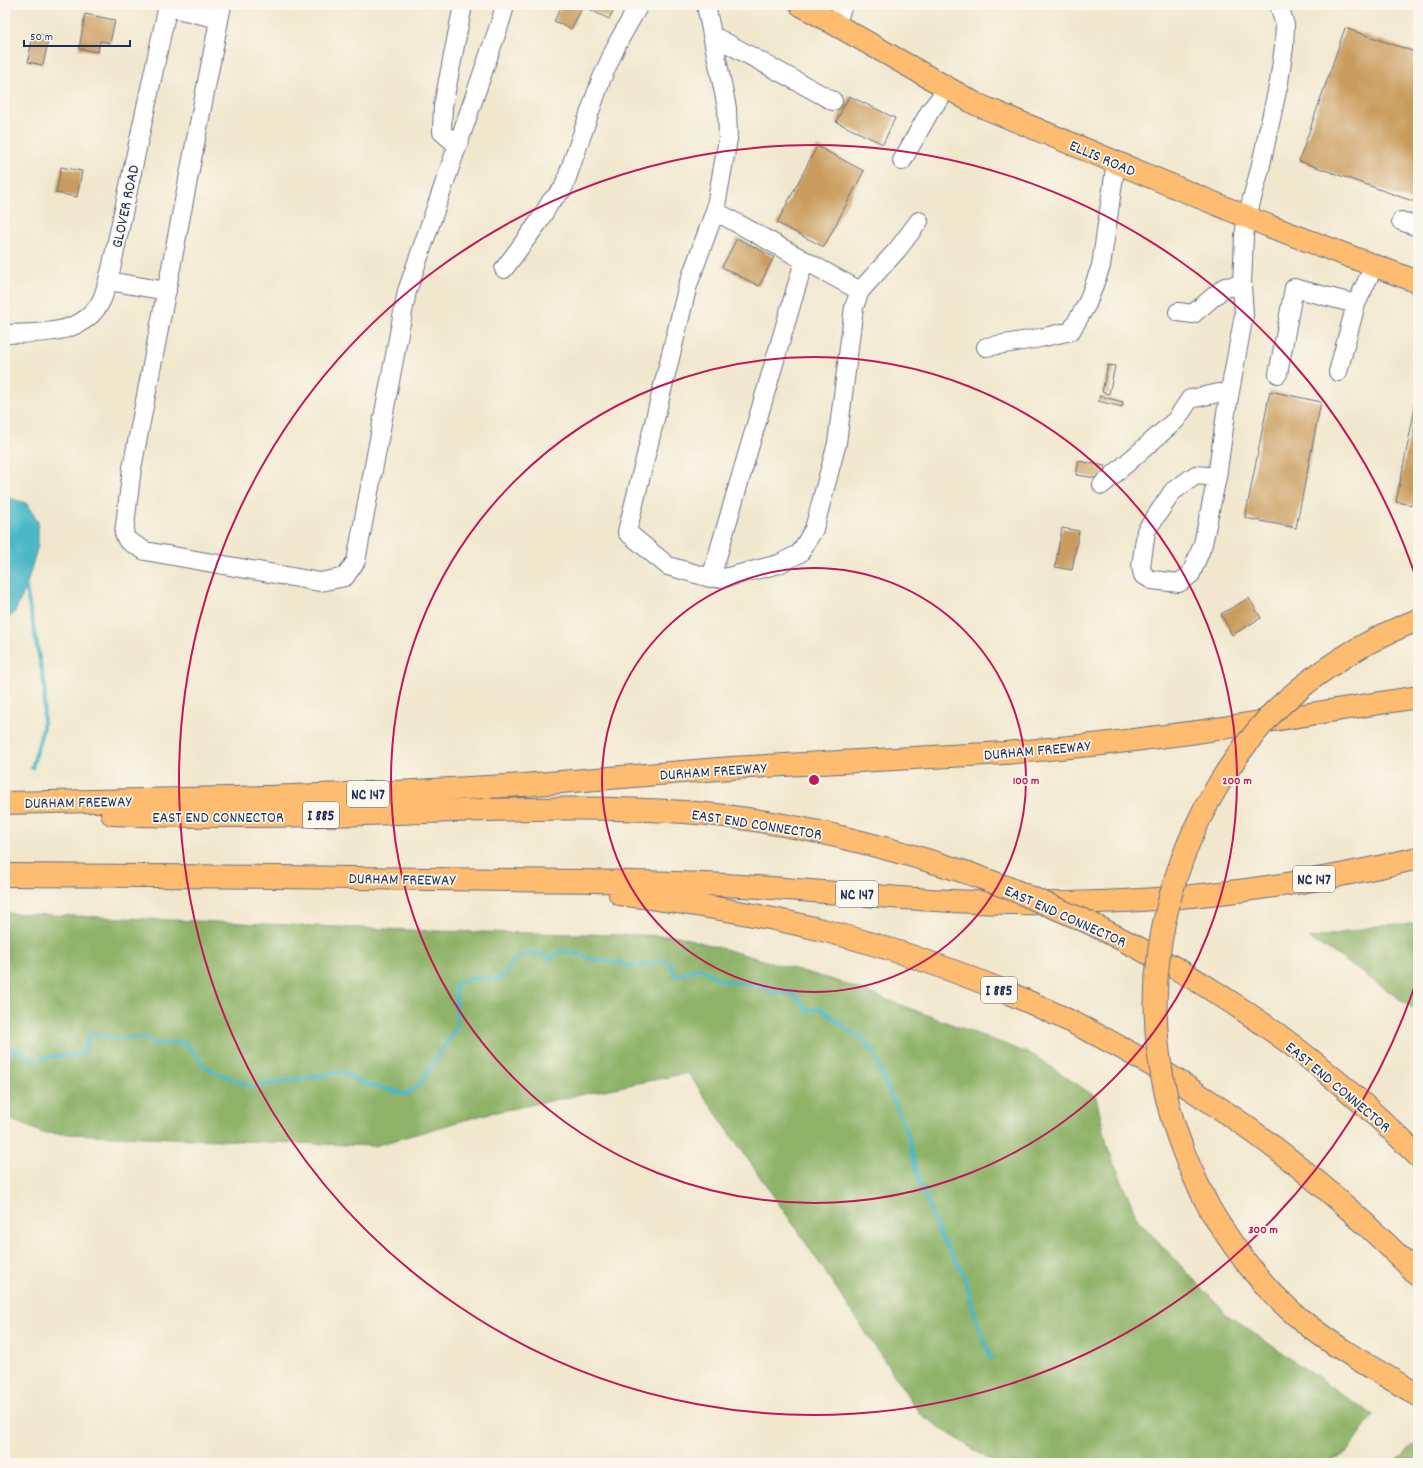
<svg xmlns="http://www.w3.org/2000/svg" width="1423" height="1468" font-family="Dekko,sans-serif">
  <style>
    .forest { fill: #8eb267; stroke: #547062 }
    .water { fill: #4cb8c7; stroke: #347492 }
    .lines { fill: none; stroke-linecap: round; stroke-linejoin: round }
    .stream { stroke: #4cb8c7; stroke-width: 4 }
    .building { fill: #c99b5c }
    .minor-casing { stroke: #666f85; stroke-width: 20 }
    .major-casing { stroke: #666f85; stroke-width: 24 }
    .highway-casing { stroke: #666f85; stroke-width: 24 }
    .minor { stroke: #fff; stroke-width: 18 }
    .major { stroke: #fdbc70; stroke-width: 22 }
    .highway { stroke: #fdbc70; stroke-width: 22 }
    .highway-bridge-casing { stroke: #666f85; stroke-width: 24; stroke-linecap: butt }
    .highway-bridge { stroke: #fdbc70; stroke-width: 22 }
    .ring { fill: none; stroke: #c2185b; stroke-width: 2 }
    .labels { text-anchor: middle; stroke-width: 3.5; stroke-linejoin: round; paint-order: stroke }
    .shield { fill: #fbf7ec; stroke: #5e6b89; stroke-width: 1 }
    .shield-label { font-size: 15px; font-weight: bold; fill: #1b2f5e }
    .street-label { font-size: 16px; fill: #1b2f5e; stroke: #fbf7ec }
    .centre { fill: #c2185b; stroke: #fbf7ec; stroke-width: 2 }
    .ring-label { font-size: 12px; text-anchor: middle; font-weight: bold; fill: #c2185b; stroke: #fbf7ec; stroke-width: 3.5; stroke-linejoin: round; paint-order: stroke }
  </style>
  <rect width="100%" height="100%" fill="#fbf7ec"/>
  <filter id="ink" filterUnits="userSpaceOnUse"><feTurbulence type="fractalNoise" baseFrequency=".025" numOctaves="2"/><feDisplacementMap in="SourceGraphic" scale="8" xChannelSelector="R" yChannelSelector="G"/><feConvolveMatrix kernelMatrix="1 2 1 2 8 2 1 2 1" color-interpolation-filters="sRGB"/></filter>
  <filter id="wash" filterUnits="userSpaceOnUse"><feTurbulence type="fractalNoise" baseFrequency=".012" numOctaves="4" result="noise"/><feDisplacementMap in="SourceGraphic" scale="16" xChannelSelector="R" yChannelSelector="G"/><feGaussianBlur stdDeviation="0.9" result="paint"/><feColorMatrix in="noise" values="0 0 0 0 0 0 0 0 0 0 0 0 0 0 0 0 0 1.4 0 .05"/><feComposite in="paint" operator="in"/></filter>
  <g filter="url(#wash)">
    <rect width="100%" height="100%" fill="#f1e7cd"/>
    <!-- forest -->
    <path class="forest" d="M5,913L430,931L678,936L837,981L1033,1055L1096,1097L1108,1148L1138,1220L1226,1314L1373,1416L1346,1453L1326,1463H994L920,1414L806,1243L688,1073L486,1114L374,1146L43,1133L5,1117Z
      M1418,923V1012L1337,955L1309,939L1383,925Z
      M1413,1444L1418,1448V1463H1395Z"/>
    <!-- water -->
    <path class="water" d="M5,497L26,503L38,522V545L26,587L15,612L5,621Z"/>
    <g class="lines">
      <!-- stream -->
      <path class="stream" d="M26,587L45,688L43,728L32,768
        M5,1049L23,1054L30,1059L82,1054L90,1033L114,1038H147L154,1044L184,1042L208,1069L252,1087L343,1072L362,1083L406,1094L418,1086L457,1027L455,985L470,979L501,978L507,972L509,964C525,954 533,947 551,959L560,951L579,954L594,960L624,963L628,967L637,965H648L658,960L671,963L675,976L699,968L723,981L763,986L773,994C793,988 797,996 807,1011L821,1008L848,1030L864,1039L875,1055L887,1087L908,1133L915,1168L939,1233L963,1273L976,1318L991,1359"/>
    </g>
    <g id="blocks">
      <!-- building -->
      <path class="building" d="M562,5H616L609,19L583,6L571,29L554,21Z
        M85,14L115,20L110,43L100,41L98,52L79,49Z
        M1345,28L1418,53V203L1299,161Z
        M33,33L49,36L43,65L28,62Z
        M849,96L895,118L883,144L836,122Z
        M817,146L864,171L824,247L777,223Z
        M61,167L82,171L77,197L56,193Z
        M737,238L774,257L759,286L722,267Z
        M1108,365L1115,366L1109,394L1102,392Z
        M1270,391L1321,402L1296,528L1245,518Z
        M1100,396L1123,402L1122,407L1098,401Z
        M1417,398H1418V506L1396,502Z
        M1079,461L1105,466L1103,479L1076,475Z
        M1062,528L1079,531L1072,570L1055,567Z
        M1249,598L1261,618L1232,635L1221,614Z"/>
    </g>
  </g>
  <g filter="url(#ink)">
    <use href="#blocks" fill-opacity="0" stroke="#666f85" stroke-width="1"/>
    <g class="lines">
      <defs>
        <path id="minor" d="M222,5L132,468L124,533L127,540L145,551L320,582L345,577L356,561L407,291L500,23L505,5
          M709,5L707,10L727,108L728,139L715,211L688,285L627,532L668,566L711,578H724L779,564L800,553L814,529L837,443L854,307L860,291L898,249L919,221
          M168,7L219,19
          M836,25L843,5
          M712,35L833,101
          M458,146L442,132L443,106L463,5
          M902,161L930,111L948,88
          M715,211L860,291
          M1401,221L1418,227
          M504,269L538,223L551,201L563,189L601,80L618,42L639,5
          M108,281L167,291
          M1178,312L1193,314L1225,287L1242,285
          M5,334C39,333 85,336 102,299C106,290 108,279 111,269L168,5
          M986,347L1040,338L1071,331L1087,304L1101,266L1116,162
          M1338,372L1356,304
          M1278,374L1294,288L1356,304L1374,266
          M1217,477L1196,475L1173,491L1146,531L1141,567L1143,575L1152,580L1179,583L1191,574L1203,544L1217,477L1226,413L1244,315L1242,285L1244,236L1247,217L1260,169L1279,82L1284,47L1285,25L1279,5
          M1102,485L1176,420L1190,399L1219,393L1229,395
          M711,578L804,261"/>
        <path id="major" d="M801,5L976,104L1269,226L1418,282"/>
        <path id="highway" d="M1313,678C1347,653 1378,635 1418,620
          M5,803L267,797L396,792L524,785L731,768L1005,753L1102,744L1197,732L1418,697
          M112,814C208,818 303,816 398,813C494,810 589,805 684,812C781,819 876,843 968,873
          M5,875C174,876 342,877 511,880C575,881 639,881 703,884C786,887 868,897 951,901C1107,909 1267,895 1418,858
          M620,894C690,903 761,914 830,932C963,967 1094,1024 1209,1101C1285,1151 1354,1210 1418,1275
          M1090,923C1133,945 1175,966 1215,992C1289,1038 1356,1094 1418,1156
          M1211,1211C1237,1253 1266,1292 1305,1323C1340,1351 1380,1372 1418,1395"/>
      </defs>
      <!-- minor casing -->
      <use href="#minor" class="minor-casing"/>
      <!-- major casing -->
      <use href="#major" class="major-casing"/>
      <!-- highway casing -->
      <use href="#highway" class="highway-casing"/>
      <!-- minor -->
      <use href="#minor" class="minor"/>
      <!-- major -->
      <use href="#major" class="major"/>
      <!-- highway -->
      <use href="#highway" class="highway"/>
      <defs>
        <path id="highway-bridge" d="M968,873L1009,888L1090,923
          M1211,1211C1192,1175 1176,1139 1167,1099C1134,963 1175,822 1268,718C1281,703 1297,691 1313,678"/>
      </defs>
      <!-- highway-bridge casing -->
      <use href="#highway-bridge" class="highway-bridge-casing"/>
      <!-- highway-bridge -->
      <use href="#highway-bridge" class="highway-bridge"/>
    </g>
  </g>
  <!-- distance rings -->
  <g class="ring">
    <circle cx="814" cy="780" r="212"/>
    <circle cx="814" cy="780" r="423"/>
    <path d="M1418 976A635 635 0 1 1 1418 584"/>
  </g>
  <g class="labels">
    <!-- shield labels -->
    <g class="shield">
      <rect x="347" y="781" width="42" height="26" rx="3"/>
      <rect x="303" y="802" width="36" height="26" rx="3"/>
      <rect x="1293" y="866" width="42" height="26" rx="3"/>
      <rect x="836" y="881" width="42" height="26" rx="3"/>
      <rect x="981" y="977" width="36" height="26" rx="3"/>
    </g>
    <g class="shield-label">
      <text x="368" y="799">NC 147</text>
      <text x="321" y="820">I 885</text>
      <text x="1314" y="884">NC 147</text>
      <text x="857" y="899">NC 147</text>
      <text x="999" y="995">I 885</text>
    </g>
    <!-- street labels -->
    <g class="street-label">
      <text transform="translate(1103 157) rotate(23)" y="6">ELLIS ROAD</text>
      <text transform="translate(124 206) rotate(-78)" y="6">GLOVER ROAD</text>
      <text transform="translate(1037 749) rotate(-5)" y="6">DURHAM FREEWAY</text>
      <text transform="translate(713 770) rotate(-4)" y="6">DURHAM FREEWAY</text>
      <text transform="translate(78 801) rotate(-1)" y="6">DURHAM FREEWAY</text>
      <text x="218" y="822">EAST END CONNECTOR</text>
      <text transform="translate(757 823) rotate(9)" y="6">EAST END CONNECTOR</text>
      <text transform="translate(402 878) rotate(1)" y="6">DURHAM FREEWAY</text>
      <text transform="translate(1066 915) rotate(24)" y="6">EAST END CONNECTOR</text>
      <text transform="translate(1339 1086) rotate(40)" y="6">EAST END CONNECTOR</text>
    </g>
  </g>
  <circle cx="814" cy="780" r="6" class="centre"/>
  <g class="ring-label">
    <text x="1026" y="784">100 m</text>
    <text x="1237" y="784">200 m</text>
    <text x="1263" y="1233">300 m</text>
  </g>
  <!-- margin -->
  <rect width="1423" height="1468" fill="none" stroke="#fbf7ec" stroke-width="20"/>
  <!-- scale -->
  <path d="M24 40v6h106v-6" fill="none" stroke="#1b2f5e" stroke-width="2"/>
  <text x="30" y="40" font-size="12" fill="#1b2f5e" stroke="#fbf7ec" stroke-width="3" paint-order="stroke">50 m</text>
</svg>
